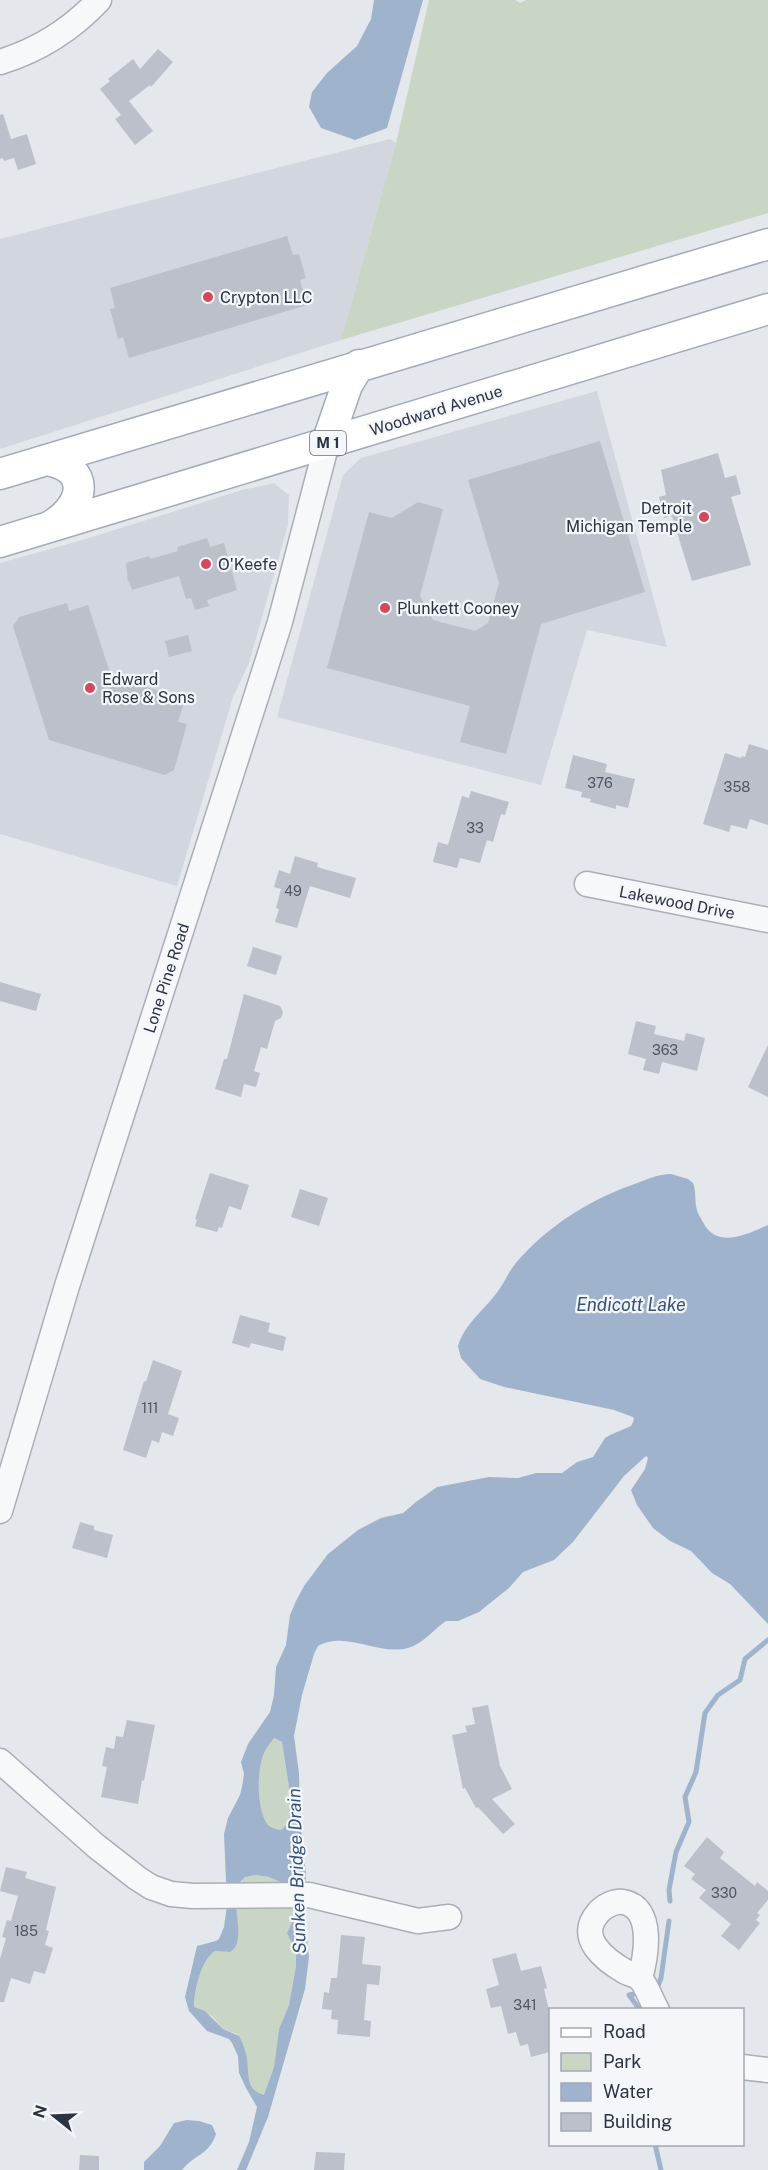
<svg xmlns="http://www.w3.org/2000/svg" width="768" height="2170" font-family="'Public Sans',sans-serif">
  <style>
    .built { fill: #d2d6de }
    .green { fill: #c9d6c5 }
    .water { fill: #9fb4cc; fill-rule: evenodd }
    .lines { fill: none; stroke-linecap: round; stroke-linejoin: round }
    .stream { stroke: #9fb4cc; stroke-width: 5 }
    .building { fill: #bbc0ca }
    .minor-casing { stroke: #a9aeb7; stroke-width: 27 }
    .major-casing { stroke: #a3abb8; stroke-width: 33 }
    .minor { stroke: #f7f8fa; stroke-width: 24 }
    .major { stroke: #fff; stroke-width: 30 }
    .poi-dot { fill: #d1495b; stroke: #f4f6f9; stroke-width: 2 }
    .labels { text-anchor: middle; stroke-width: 4.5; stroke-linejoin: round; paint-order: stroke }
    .number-label { font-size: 14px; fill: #4f5766 }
    .shield { fill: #f4f6f9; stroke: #676e7b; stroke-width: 1.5 }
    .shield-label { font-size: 15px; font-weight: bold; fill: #2b3445 }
    .poi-label { font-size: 16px; fill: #2b3445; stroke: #f4f6f9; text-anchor: start }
    .street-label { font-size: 16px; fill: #2b3445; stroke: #f4f6f9 }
    .water-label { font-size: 18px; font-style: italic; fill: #34527a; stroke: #f4f6f9 }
  </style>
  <rect width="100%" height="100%" fill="#e4e7ec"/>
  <!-- built -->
  <path class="built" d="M390,139L396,143L341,340L0,449V239Z
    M597,391L667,647L587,630L541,785L277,717L343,475L361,458Z
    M274,483L289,495L288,525L249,663L233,697L177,886L0,834V563L86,539L242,490Z"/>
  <!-- green -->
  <path class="green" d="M429,0H515L520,3L526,0H768V213L341,340L396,143Z
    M274,1738L282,1742L289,1786V1823L281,1830C276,1829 271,1828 268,1825C257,1811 257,1775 262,1758C264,1750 269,1744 274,1738Z
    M255,1875L269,1877L285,1884C297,1909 299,1908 287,1933L296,1951V1966L289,2005L279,2029L274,2067L264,2096C239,2087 253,2055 237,2034L223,2029L212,2016L194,2007C194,1991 201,1961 215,1951L230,1952L236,1905V1889L245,1877Z"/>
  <!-- water -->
  <path class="water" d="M374,0H423L387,128L355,140L321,128L309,107L312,92L327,73L357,46L371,19Z
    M671,1174L688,1179L693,1183C696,1191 695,1199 696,1206C697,1213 701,1218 704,1224C718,1249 748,1234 768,1225V1624L730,1584L712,1573L691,1551L670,1541L653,1528L637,1505L631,1490L645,1469L648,1458L646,1456L624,1476L573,1542L554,1560L523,1572L509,1588L479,1612L458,1621H446C434,1629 423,1644 408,1648C378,1656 346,1630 318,1646L314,1654L302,1695L294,1736L299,1773L300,1819L306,1874L304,1911L309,1957L305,1989L268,2117L246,2170H237L249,2142L257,2107L246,2088L239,2073L238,2056L232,2043L229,2039L207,2031L189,2011L185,1997L197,1946L216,1941L219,1939L224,1927L227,1905L224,1834L228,1818L240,1795L242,1787L244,1774L241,1762L248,1744L270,1712L274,1695L276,1667L286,1645L290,1615L296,1601L304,1586L328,1554L358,1530L381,1518L403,1513L416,1502L437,1487L489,1477L518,1478L536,1473H562L577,1462L593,1457L605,1438L610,1435L631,1426L634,1420L633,1417L614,1410L504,1387L480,1379L461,1358L458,1346C465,1324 481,1313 495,1295C503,1286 507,1274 515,1264C548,1225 592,1198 640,1182C650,1178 660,1174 671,1174ZM274,1738L282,1742L289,1787V1823L281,1830C276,1829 271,1828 268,1825C257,1811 257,1775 262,1759C264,1750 269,1745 274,1738ZM255,1875L269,1877L285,1884C297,1908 299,1908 287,1933L296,1951V1966L289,2005L279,2029L274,2067L264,2095C246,2090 249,2075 247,2059C246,2052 243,2043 239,2036L223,2029L205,2011L194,2007C194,1991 201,1960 215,1951L230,1952C247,1943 232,1905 236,1889C237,1884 242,1881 245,1877Z
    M187,2120L199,2121L212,2125L216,2134C209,2155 195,2154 182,2170H144V2162L160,2146L174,2123Z"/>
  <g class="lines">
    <!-- stream -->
    <path class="stream" d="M670,1901L669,1890L676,1852L689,1822L685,1797L696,1772L705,1713L718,1695L740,1680L745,1659L768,1640
      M657,1988L661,1978L669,1921
      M634,1994L629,1995L640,2010
      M655,2144L661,2170"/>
  </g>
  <!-- building -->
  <path class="building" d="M158,49L173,62L151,87L150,85L129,101L153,131L135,145L115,119L121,115L100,89L110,81L108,79L133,59L140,69Z
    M3,114L11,139L27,134L36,164L18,170L14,158L4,161L3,158L0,159V115Z
    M287,236L293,255L299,254L306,278L300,280L307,305L129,358L123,337L118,339L110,309L115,308L110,288Z
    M600,441L645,592L541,624L506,754L460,742L470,706L327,668L369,512L392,518L418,502L443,509L420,596L433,620L475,631L488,623L499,583L468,480Z
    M718,453L725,478L736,475L741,494L731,497L751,565L692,581L672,516L664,518L659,497L666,495L661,470Z
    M207,538L210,547L224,543L237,590L207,600L209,606L195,610L191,598L186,599L179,576L132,590L129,581L128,582L126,563L149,556L150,559L178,551L177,547Z
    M67,603L69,611L88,605L111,676L185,699L178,722L187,724L174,770L165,775L49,740L13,626L19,617Z
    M188,635L192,651L169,657L165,641Z
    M749,744L768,750V825L750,819L747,829L731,825L729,832L703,824L725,753L741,758L742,756L745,757Z
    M573,755L607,764L605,772L635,779L628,808L616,805V809L590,802L591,799L581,797L582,792L565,788Z
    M471,791L509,802L505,815L501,814L493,842L487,840L480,863L460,858L457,868L433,862L438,842L448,845L462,796L469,798Z
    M295,856L318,863L317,867L356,878L350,898L310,886L297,928L275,922L279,909L276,908L281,889L274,887L279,870L290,874Z
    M253,947L282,956L276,975L247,966Z
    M0,982L41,994L36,1011L0,1001Z
    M244,994L280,1006L283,1012L281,1018L275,1021L267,1049L261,1047L254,1071L260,1073L256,1087L244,1084L241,1097L215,1089L224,1059H227Z
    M636,1021L656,1026L654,1034L684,1041L686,1033L705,1038L697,1071L662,1062L659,1074L643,1070L646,1059L628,1054Z
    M768,1045V1097L748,1087Z
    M210,1173L249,1185L241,1210L229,1206L222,1228L219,1227L217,1232L195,1226L197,1220L195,1219Z
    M300,1189L328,1198L319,1226L291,1217Z
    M240,1315L270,1323L268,1332L286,1337L283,1351L251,1343L249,1348L232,1343Z
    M153,1360L182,1371L168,1414L179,1418L173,1436L162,1432L159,1443L152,1440L146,1458L123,1450L144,1381L146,1382Z
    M80,1522L94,1526V1530L113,1535L107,1558L72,1548Z
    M488,1705L500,1766L512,1789L492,1799L515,1824L503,1834L478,1807L476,1808L465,1788L463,1789L452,1735L467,1732L465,1726L475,1724L472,1708Z
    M127,1720L155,1725L144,1781L142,1780L138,1804L101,1797L107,1767L102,1766L106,1747L114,1749L116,1736L123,1737Z
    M707,1837L724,1852L720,1858L755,1886L757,1882L768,1891V1900L757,1913L760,1915L756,1920L760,1923L739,1950L721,1936L731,1924L699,1898L706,1890L691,1879L695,1874L684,1866Z
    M6,1867L27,1872L25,1878L56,1887L46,1930L49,1931L45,1945L53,1948L45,1974L34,1971L30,1984L11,1978L4,2002H0V1959L6,1938L2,1937L7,1920L11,1921L18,1896L0,1891Z
    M341,1935L365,1937L362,1964L381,1966L379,1985L367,1984L364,2020L371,2021L370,2037L337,2034L338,2020L331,2019L332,2010L322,2009L324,1992L329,1993L331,1978H337Z
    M516,1953L521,1971L541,1966L547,1988L544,1989L550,2014V2052L531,2057L528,2044L520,2046L516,2032L508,2034L501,2006L491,2008L486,1989L499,1985L492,1959Z
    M316,2152L345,2153L344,2170H314Z
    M80,2155L99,2156V2170H79Z"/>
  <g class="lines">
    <defs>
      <path id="minor" d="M0,62C39,50 71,30 99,0
        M587,884L768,920
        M0,1511L67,1286L259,688L280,622L327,443
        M0,1761L96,1846L137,1878L151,1887L171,1894L193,1896L309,1895L418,1921L449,1917
        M640,1978C646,1957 655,1907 623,1902C614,1901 604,1906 598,1913C576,1938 605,1960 626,1972C630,1974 636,1975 639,1978C645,1982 652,2002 657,2010
        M742,2067L768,2070"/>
      <path id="major" d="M327,443L347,385L359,365
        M46,460C94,468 84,508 49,527
        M0,474L768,244
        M0,542L768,309"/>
    </defs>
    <!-- minor casing -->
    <use href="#minor" class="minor-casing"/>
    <!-- major casing -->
    <use href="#major" class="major-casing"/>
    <!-- minor -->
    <use href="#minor" class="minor"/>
    <!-- major -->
    <use href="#major" class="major"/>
  </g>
  <!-- markers -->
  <g class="poi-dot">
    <circle cx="208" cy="297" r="6"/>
    <circle cx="704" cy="517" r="6"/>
    <circle cx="206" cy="564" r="6"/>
    <circle cx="385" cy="608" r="6"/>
    <circle cx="90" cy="688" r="6"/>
  </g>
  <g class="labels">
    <!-- number labels -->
    <g class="number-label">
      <text x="600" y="788">376</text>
      <text x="737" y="792">358</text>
      <text x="475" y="833">33</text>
      <text x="293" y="896">49</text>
      <text x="665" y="1055">363</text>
      <text x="150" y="1413">111</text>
      <text x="724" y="1898">330</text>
      <text x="26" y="1936">185</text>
      <text x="525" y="2010">341</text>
    </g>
    <!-- shield labels -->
    <rect class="shield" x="310" y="431" width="36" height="24" rx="4.5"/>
    <g class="shield-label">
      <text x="328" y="448">M 1</text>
    </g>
    <!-- poi labels -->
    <g class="poi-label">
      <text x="220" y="303">Crypton LLC</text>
      <text x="692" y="514" text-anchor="end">Detroit<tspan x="692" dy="18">Michigan Temple</tspan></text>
      <text x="218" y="570">O'Keefe</text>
      <text x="397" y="614">Plunkett Cooney</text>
      <text x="102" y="685">Edward<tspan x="102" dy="18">Rose &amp; Sons</tspan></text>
    </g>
    <!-- street labels -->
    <g class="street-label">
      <text transform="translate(436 410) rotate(-17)" y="6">Woodward Avenue</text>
      <text transform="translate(677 902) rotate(11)" y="6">Lakewood Drive</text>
      <text transform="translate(166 978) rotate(-72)" y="6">Lone Pine Road</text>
    </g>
    <!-- water labels -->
    <g class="water-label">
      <text x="631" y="1311">Endicott Lake</text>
      <text transform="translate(297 1871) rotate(-92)" y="6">Sunken Bridge Drain</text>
    </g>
  </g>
  <!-- legend -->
  <rect x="549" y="2008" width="195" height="138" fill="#f4f6f9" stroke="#a4a8b1" stroke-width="1.5"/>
  <rect x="561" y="2028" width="30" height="9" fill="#ffffff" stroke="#a4a8b1" stroke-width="1.5"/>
  <text x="603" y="2038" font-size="18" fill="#2b3445">Road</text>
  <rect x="561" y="2053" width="30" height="18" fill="#c9d6c5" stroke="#a4a8b1" stroke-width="1.5"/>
  <text x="603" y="2068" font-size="18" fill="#2b3445">Park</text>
  <rect x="561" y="2083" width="30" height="18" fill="#9fb4cc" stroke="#a4a8b1" stroke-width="1.5"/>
  <text x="603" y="2098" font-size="18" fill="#2b3445">Water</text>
  <rect x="561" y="2113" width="30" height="18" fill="#bbc0ca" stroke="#a4a8b1" stroke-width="1.5"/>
  <text x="603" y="2128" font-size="18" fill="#2b3445">Building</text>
  <!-- north arrow -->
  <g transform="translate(54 2116) rotate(288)" stroke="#f4f6f9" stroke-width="4.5" paint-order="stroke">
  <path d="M0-4.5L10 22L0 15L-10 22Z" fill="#2b3445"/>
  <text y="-9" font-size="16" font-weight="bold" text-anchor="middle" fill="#2b3445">N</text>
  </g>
</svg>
